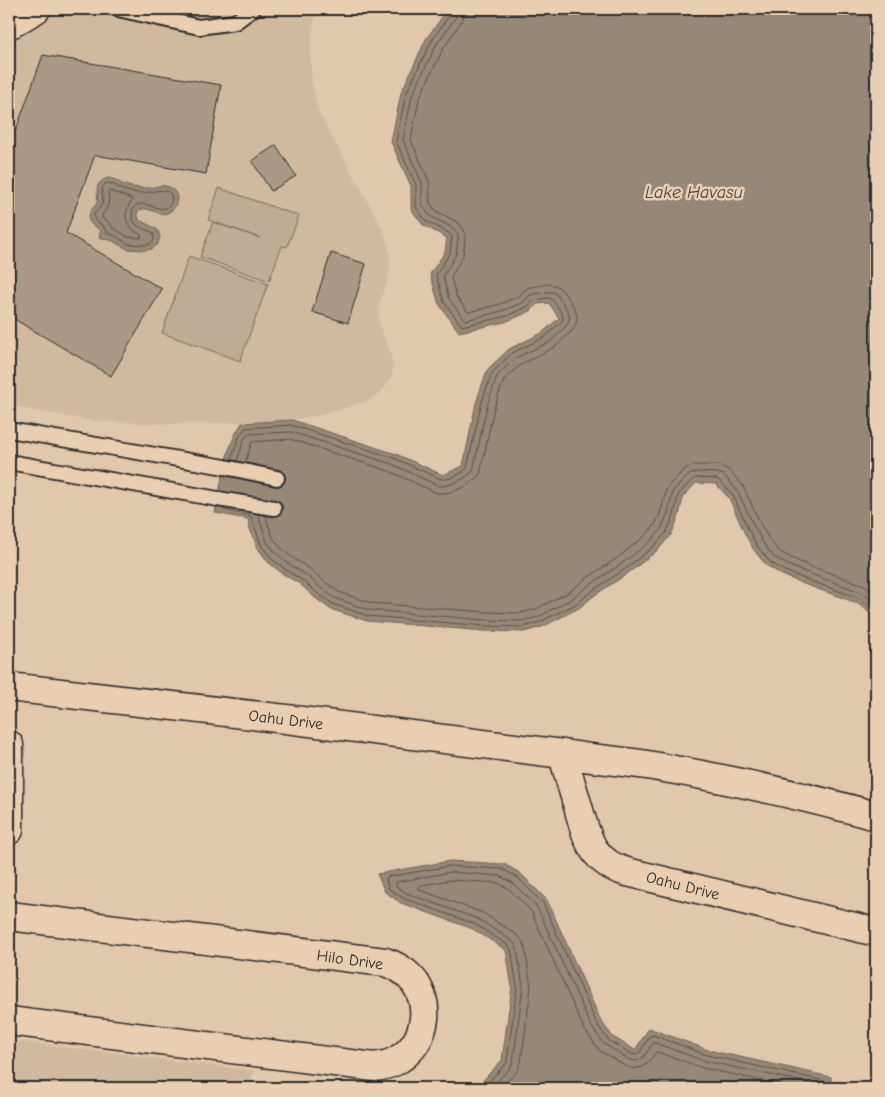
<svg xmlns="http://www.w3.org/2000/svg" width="885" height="1097" font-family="'Comic Neue',sans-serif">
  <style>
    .built { fill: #d1b9a0 }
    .green { fill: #c0ab94; stroke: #766b60 }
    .water { fill: #978777; stroke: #6c6259 }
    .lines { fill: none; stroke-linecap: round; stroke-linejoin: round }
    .shore { stroke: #565049; stroke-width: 1 }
    .building { fill: #ac9985; stroke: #2b2b2b }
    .lane-casing { stroke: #2b2b2b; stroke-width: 18 }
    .street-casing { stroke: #2b2b2b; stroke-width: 31 }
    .lane { stroke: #e9ceb1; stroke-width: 14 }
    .street { stroke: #e9ceb1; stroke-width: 28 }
    .labels { text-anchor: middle; stroke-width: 5; stroke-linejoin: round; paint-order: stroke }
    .street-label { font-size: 16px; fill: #2b2b2b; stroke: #e9ceb1 }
    .water-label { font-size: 18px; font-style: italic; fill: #46423e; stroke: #e9ceb1 }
  </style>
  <rect width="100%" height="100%" fill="#e1c7ac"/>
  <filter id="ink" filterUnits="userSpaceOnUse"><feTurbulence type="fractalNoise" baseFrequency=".02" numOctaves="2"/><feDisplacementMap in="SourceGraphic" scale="10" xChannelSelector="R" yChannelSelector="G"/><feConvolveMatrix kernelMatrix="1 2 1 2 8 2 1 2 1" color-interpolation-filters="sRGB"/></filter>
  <g filter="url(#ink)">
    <!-- built -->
    <path class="built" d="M61,9H160L196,15L201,9H321L314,20L310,51L312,82L319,113L382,227L389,249L390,271L378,309L379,321L382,333L390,350L393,366L392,376L389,382L381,392L370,400L340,410L316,416L292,420L267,422L167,424L93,421L9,406V48L30,27L40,20Z
      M17,1041L255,1071L247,1088H9V1063Z"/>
    <!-- green -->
    <path class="green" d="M219,188L299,216L287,247L282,246L269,281L200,257L213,222L260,238L208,220Z
      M189,256L268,284L240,361L162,333Z"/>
    <!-- water -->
    <path class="water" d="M448,9H876V617L857,603L801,583L782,575L766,565L754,550L745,534L729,498L716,484L696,483L683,497L679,516L671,535L658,550L627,574L595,595L579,608L542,627L524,632L484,631L367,621L330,609L314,597L300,584L283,574L268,562L257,547L250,529L248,519L215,513C222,483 224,449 242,423L292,420L396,454L443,475L463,466L476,403L487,370L509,349L542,333L559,318L549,303L537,304L531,311L505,322L459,332L439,304L430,274L445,252L447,238L423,225L411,209V186L391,142L401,93L426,39Z
      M108,178C115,179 117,181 122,184C129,187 138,188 146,188C155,188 164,182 172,189C175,191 177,195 177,199C177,202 175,207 173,209C162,220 153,208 143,209C140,209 139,211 137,213L139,220L157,229L160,236L158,244L152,249L144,250L127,249L113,241L99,237L101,230C84,222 86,216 97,203C99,190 92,184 108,178Z
      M450,861L504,864L520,873L547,900L601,1021L613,1037L635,1050L649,1028L708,1050L831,1077V1088H474L477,1087L502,1060L512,987L506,950L473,929L401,903L385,892L377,874Z"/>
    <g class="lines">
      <!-- shore -->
      <path class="shore" d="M109,183C115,184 118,188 123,190C129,192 136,193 142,193C151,193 166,186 171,195C172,198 172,200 171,203C163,220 137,190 132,213C132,217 133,221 136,224C140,229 148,229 153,233C155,238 154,241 150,244L144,245L128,244L116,236L107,233C104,222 96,225 94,218C92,212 100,210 102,204C104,199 102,193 102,188L105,184Z
        M110,191L132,199C131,203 128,206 127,210C123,222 132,230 141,235V238L128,237L122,233L113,228L108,222L102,218V215C108,208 110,202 108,193Z
        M231,460L239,437L245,428L291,425L394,458L441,479C449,480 462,474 467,468L481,405L492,373L512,353L545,337L563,320L562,314L553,300L548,298L534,300L527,307L504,317L462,326L444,302L436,275L450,253L452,236L449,233L426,221L416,207V185L396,141L406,94L431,42L451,13L452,9
        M237,461L244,439L248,434L291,432L392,464L439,486C449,487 467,478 473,471L487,406L497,376L515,358L550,342L567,325L570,317L568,311L558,296L553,292H548L533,294L529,296L524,302L502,311L466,320L464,319L449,299L443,276L456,255L458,239V235L453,228L430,216L422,205V183L403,140L412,96L436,45L456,17L458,9
        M245,463L252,442L290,439L389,471L437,493C450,495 473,485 480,474L494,408L504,380L520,365L555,347L573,330L576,324L577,316L574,307L563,291L557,286L549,284L530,287L525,290L519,296L500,304L469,312L467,311L456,296L451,277L463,256L465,240V232L459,223L436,211L430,203L429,181L411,140L419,99L443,49L463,19L465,9
        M222,508L224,510L251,516L261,545L272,559L286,570L302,580L317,593L333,604L368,616L485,626L523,627L540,622L576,604L592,591L624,570L654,546L666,533L674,515L678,495L692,480L696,478L717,479L720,481L733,495L749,531L758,547L770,562L785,571L802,578L859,598L876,611
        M258,514L267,542L277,554L290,565L306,575L321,588L335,598L369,610L485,620L522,621L538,617L573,598L588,586L620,565L650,542L661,529L668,513L673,491L689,475L696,472L718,473L724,475L738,492L755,528L763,543L774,557L788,565L805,572L861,592L876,603
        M266,515L268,524L273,538L282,549L294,559L310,569L325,582L339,592L371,603L486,612L521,613L536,609L569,592L584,580L616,559L645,536L655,525L661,511L667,487L685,469L694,465H719L729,470L743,486L761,525L769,539L779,551L791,558L807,565L864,585L876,594
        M482,1088L506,1064L507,1061L517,987L511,949L509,946L475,924L403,898L389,889L386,880L387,877L450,866L502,869L517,877L543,903L597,1024L609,1041L632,1054L636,1055L640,1052L650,1036L653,1035L707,1055L824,1081L826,1082V1088
        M491,1088L510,1068L513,1062L523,987L517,949L515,944L512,941L478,919L406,893L396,886V884L397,882L451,872L500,876L513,883L537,907L591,1026L604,1044L628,1059L635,1061L639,1060L643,1058L653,1043H655L705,1061L818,1085L820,1088
        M501,1088L517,1071L521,1062L531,987L525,948L523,942L517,935L483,913L420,890L419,888L421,885L451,880L498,883L509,889L531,911L584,1029L599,1050L625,1066L634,1069L642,1067L647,1064L656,1052H658L703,1068L795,1088"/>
    </g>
    <!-- building -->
    <path class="building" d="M43,55L221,85L206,174L95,155L66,233L162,289L111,376L9,316V127L16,130Z
      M276,145L296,176L271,191L252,161Z
      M331,253L366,264L348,323L312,312Z"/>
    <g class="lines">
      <defs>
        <path id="lane" d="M118,9L199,27L235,22L253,9
          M9,430L225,467L277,478
          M9,462L218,499L274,508"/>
        <path id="street" d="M9,25L36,9
          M9,687L286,719L563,754
          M9,745V830
          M876,816C803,796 729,779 653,766C623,761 593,759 563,754C567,771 572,787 577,803C586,834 590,862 627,872L876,932
          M9,916L385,962C394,965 402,969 409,976C433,999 428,1041 399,1059C392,1064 383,1066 374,1067L9,1021"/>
      </defs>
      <!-- lane casing -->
      <use href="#lane" class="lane-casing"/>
      <!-- street casing -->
      <use href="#street" class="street-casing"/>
      <!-- lane -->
      <use href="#lane" class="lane"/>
      <!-- street -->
      <use href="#street" class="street"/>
    </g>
  </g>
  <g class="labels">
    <!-- street labels -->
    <g class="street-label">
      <text transform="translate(286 719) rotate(7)" y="6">Oahu Drive</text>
      <text transform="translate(683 885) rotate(14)" y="6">Oahu Drive</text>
      <text transform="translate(350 959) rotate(8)" y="6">Hilo Drive</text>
    </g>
    <!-- water labels -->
    <g class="water-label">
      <text x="694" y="198">Lake Havasu</text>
    </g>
  </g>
  <!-- margin -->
  <rect width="885" height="1097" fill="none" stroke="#e9ceb1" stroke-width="30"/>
  <rect x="15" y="15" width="855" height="1067" fill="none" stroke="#2b2b2b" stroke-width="2" filter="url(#ink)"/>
</svg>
